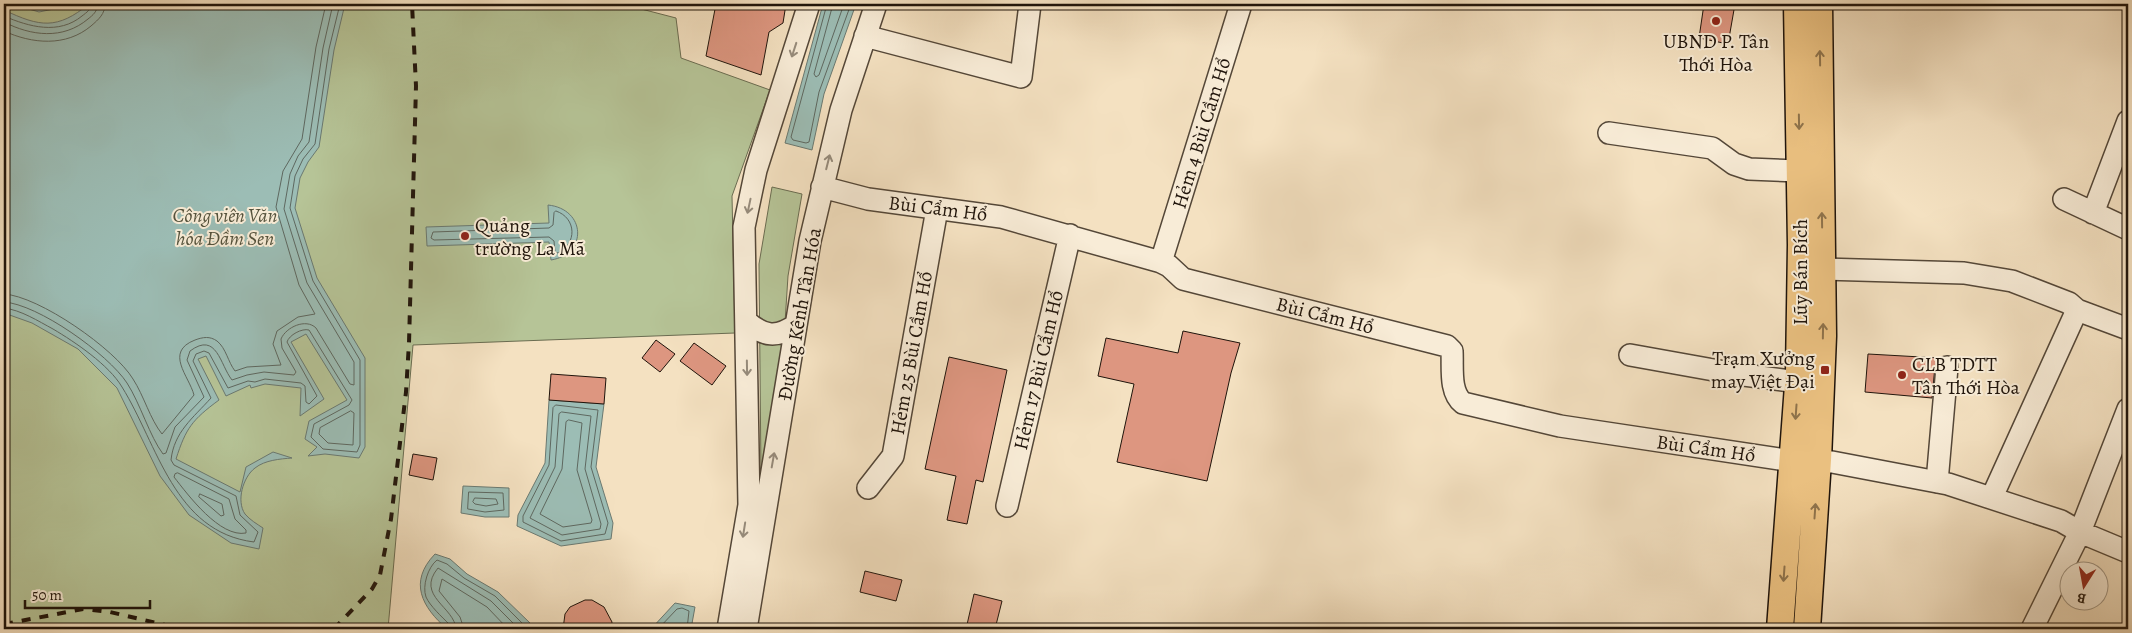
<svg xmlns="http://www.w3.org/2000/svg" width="2132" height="633" font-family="Alegreya,serif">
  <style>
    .green { fill: #b6c497; stroke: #6a6c51 }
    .water { fill: #9cbdb5; stroke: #6a7971 }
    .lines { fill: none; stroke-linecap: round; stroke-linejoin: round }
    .shore { stroke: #5e6860; stroke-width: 1 }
    .building { fill: #dd9680; stroke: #1f140b }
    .minor-casing { stroke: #544738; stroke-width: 24 }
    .major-casing { stroke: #1f140b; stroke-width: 29 }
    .minor { stroke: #f8ecd7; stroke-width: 21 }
    .major { stroke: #eac080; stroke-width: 26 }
    .rail { stroke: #1f140b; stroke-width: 4; stroke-dasharray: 9 9; stroke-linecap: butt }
    .oneway { stroke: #968b7b }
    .oneway2 { stroke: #8f734b }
    .poi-dot { fill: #8f2418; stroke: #f8ecd7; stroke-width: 2 }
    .labels { text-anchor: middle; stroke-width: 4; stroke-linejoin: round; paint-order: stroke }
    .poi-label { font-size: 20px; fill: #1f140b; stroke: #f8ecd7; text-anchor: start }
    .street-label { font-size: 20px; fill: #1f140b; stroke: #f8ecd7 }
    .park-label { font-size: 20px; font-style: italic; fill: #54523c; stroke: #f8ecd7 }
  </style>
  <rect width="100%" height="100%" fill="#f4e1c1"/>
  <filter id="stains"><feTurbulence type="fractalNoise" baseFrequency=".004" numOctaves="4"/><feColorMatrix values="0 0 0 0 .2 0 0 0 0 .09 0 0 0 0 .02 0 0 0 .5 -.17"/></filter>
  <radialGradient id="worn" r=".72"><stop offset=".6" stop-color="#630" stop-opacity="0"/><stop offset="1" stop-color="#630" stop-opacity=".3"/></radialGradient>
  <!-- green -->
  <path class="green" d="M4,4H622L676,18L681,58L770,90L732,196L735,333L413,345L388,629H4Z
    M772,187L802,194L788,276L778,431L761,475L759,264Z"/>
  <!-- water -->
  <path class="water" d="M12,4H78L39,12Z
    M89,4H345L334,50L319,147L308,162L300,178L295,208L317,278L365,358V447L359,458L325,454L308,456L317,447L305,439L309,421L347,400L306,334L291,342L324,399L300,416L301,388L265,384L251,388L250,385L226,396L206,356L198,359L219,400C192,420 186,428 176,459L240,492L246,467L273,452L292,458C280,459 265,460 255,468C243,477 236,501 245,514C250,520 257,524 263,528L259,549L231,543L189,515L160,476L117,388L78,349L32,323L4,313V10C40,27 57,30 89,4Z
    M823,4H856L824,94L812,150L785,143Z
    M548,205C586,209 588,254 551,260L549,242L427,246L426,227L549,223Z
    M549,400L604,404L596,467L613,523L611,539L561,546L517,526L518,515L545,463Z
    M463,486L509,488V517H485L461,513Z
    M435,554L450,559L467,574L498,592L530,623V629H447C422,607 408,582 435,554Z
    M675,603L695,607L691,629H651Z"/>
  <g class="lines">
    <!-- shore -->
    <path class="shore" d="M827,4L791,137L793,140L806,143L809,142L819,92L851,4
      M833,4L814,74L816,77L819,75L844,4
      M4,16C29,27 59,35 82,16C87,12 91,10 91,4
      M4,22C31,36 63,40 88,19C93,15 97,12 98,4
      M4,31C32,44 66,47 91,26C99,19 105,14 105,4
      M556,211C577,218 577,244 558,253L555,252L554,241L549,237L434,240L431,238L433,232L549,228L553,225L554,213Z
      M4,294C39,296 115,349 133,379C144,396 150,419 162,434L194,395C189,376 164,352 195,340C203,337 210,336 217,341C226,348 228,362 235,371L247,367L281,365L273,344L277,331L298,317L315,314L299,285L276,207L283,171L302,139L316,47L326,4
      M4,302C38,304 108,354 127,383C140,403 150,437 163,454L166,453L175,427L204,397L187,360L190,351C217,331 220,365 232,380L247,375L264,372L294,375L296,372L282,348L281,339C286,327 306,318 316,328L350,384L354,385V362L307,283L284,209L290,174L298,156L309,142L323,48L333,4
      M4,308C21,310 38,321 53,329C75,342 109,365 122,387C158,445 174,532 254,542L258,532L240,515L236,496L174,465L171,460C174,432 193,418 211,398L193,361L196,354L204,351L209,353L228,388L248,381L255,382L265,379L301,383L305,386L306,402L309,404L317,396L287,342C289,335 302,328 309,330L352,400L349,405L314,424L311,437L323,449L357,452L360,445V360L313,281L290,208L295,176L303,159L315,144L329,49L340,4
      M556,405L598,410L591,467L608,523L605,534L561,541L523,522V516L549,465L553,408Z
      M351,411L354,413L353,445L328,443L319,434L320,428Z
      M562,412L591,416L585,469L601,524L600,529L562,535L530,518L555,467L559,414Z
      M569,420L582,423L577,470L592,520L591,523L563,527L540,514L562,469L566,422Z
      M178,473L229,499L235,519L246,530V533C220,538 188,495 174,477L175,474Z
      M469,492L503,493L504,510L485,512L468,509Z
      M200,494L222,504L224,515L221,516L199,497Z
      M475,498L496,499L498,504L486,506L475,504L473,502Z
      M450,629L449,624C442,617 430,606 426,597C422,586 428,567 437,560L447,564L464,578L495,596L524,625L525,629
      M456,629C455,607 415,596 438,568L491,601L519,629
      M464,629L460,617L439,591L442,579L487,607L508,629
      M658,629L677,609L682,608L689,611L687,629"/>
  </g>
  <!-- building -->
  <path class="building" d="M716,4H786L783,23L769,32L761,75L706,56Z
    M1704,4H1735L1728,44L1699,38Z
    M1183,331L1240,343L1231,373L1207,481L1117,462L1134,384L1098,376L1106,338L1178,353Z
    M656,340L675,354L660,372L642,358Z
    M694,343L726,366L712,385L680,361Z
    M1868,354L1939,358L1935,366L1932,398L1865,392Z
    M949,357L1007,370L983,482L976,480L967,524L947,520L956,476L925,469Z
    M551,374L606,378L604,404L549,400Z
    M413,454L437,458L433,480L409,475Z
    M865,571L902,580L896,601L860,592Z
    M974,594L1002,601L995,629H966Z
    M585,600H592L604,607L612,622L611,629H563L565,614L570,607Z"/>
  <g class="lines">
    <defs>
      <path id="minor" d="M865,36L1021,77L1030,4
        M1609,133L1712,148L1734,164L1749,169L1800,171
        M822,187L868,199L1001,217L1161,262L1169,266L1183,279L1447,346L1452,351C1453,367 1449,392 1463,403L1560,426L1793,461L1832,462L1948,484L2061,521L2080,532L2128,552
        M2064,199L2128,229
        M2093,213L2128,121
        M1161,262L1241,4
        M1823,269L1964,273L2012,281L2069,303L2077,310L2128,329
        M746,321C764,337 777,338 796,325
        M1630,355L1736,374L1798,382
        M1937,482L1947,367
        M868,488L893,456L937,209
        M1992,497L2077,310
        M1007,506L1070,235
        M728,629L749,505L744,227L756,170L809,4
        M746,629L810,241L841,110L876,4
        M2032,629L2080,532L2128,409"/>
      <path id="major" d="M1780,629L1799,372L1801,245L1797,4
        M1807,629L1818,460L1823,336L1819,4"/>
    </defs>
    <!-- minor casing -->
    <use href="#minor" class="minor-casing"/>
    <!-- major casing -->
    <use href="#major" class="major-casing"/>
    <!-- minor -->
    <use href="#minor" class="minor"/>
    <!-- major -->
    <use href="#major" class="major"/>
    <!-- rail -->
    <path class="rail" d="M4,622L10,623L83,609L110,612L182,629
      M334,629L372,589L380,575L391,519L406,392L409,343L416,86L412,4"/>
  </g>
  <!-- one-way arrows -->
  <defs><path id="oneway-shaft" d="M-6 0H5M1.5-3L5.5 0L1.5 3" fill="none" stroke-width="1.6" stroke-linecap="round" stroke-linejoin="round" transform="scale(1.25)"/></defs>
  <g class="oneway">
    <use href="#oneway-shaft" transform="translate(794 50) rotate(108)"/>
    <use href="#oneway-shaft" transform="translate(828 162) rotate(-76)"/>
    <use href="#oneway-shaft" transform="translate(749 206) rotate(102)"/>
    <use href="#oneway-shaft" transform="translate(747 368) rotate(89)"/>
    <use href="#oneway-shaft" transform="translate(773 460) rotate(-80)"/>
    <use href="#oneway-shaft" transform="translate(744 530) rotate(99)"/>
  </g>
  <g class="oneway2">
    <use href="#oneway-shaft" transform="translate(1820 58) rotate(-91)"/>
    <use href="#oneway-shaft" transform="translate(1799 122) rotate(89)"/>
    <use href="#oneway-shaft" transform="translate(1822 220) rotate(-91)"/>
    <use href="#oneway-shaft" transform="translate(1823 331) rotate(-89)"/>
    <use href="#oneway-shaft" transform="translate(1796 412) rotate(94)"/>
    <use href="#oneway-shaft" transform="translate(1815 511) rotate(-86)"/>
    <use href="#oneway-shaft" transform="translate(1784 574) rotate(94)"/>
  </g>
  <!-- markers -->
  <g class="poi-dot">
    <circle cx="1716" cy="21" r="5"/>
    <circle cx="465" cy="236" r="5"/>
    <rect x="1820" y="365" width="10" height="10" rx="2.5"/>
    <circle cx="1902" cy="375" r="5"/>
  </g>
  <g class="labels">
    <!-- poi labels -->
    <g class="poi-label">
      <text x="1716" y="48" text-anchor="middle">UBND P. Tân<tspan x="1716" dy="23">Thới Hòa</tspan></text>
      <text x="475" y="232">Quảng<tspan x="475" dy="23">trường La Mã</tspan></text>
      <text x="1815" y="365" text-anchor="end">Trạm Xưởng<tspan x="1815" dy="23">may Việt Đại</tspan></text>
      <text x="1912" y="371">CLB TDTT<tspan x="1912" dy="23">Tân Thới Hòa</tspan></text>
    </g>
    <!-- street labels -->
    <g class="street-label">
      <text transform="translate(1201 133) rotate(-73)" y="7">Hẻm 4 Bùi Cầm Hổ</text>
      <text transform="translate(938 208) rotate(7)" y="7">Bùi Cẩm Hổ</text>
      <text transform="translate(1800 272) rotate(-90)" y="7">Lũy Bán Bích</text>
      <text transform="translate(799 314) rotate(-80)" y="7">Đường Kênh Tân Hóa</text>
      <text transform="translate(1325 315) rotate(14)" y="7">Bùi Cẩm Hổ</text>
      <text transform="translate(911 353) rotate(-80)" y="7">Hẻm 25 Bùi Cầm Hổ</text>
      <text transform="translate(1038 370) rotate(-77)" y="7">Hẻm 17 Bùi Cẩm Hổ</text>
      <text transform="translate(1706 448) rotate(8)" y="7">Bùi Cẩm Hổ</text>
    </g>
    <!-- park labels -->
    <g class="park-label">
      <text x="225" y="222">Công viên Văn<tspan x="225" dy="23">hóa Đầm Sen</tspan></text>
    </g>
  </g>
  <!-- margin -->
  <rect width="2132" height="633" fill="none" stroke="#f4e1c1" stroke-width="20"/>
  <rect x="5" y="5" width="2122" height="623" fill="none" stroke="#1f140b" stroke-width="2.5"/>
  <rect x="10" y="10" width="2112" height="613" fill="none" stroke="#1f140b"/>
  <!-- north arrow -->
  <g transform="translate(2084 586) rotate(191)"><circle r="24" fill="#f8ecd7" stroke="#a19685"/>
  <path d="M0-4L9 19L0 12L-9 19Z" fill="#8f2418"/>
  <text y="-8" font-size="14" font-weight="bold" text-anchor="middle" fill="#1f140b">B</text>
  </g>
  <!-- scale -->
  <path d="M25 600v8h125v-8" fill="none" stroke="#1f140b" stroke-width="2.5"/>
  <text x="32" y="600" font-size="15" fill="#1f140b" stroke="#f8ecd7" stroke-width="4" paint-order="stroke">50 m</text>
  <rect width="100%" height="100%" filter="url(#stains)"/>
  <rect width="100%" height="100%" fill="url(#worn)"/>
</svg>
